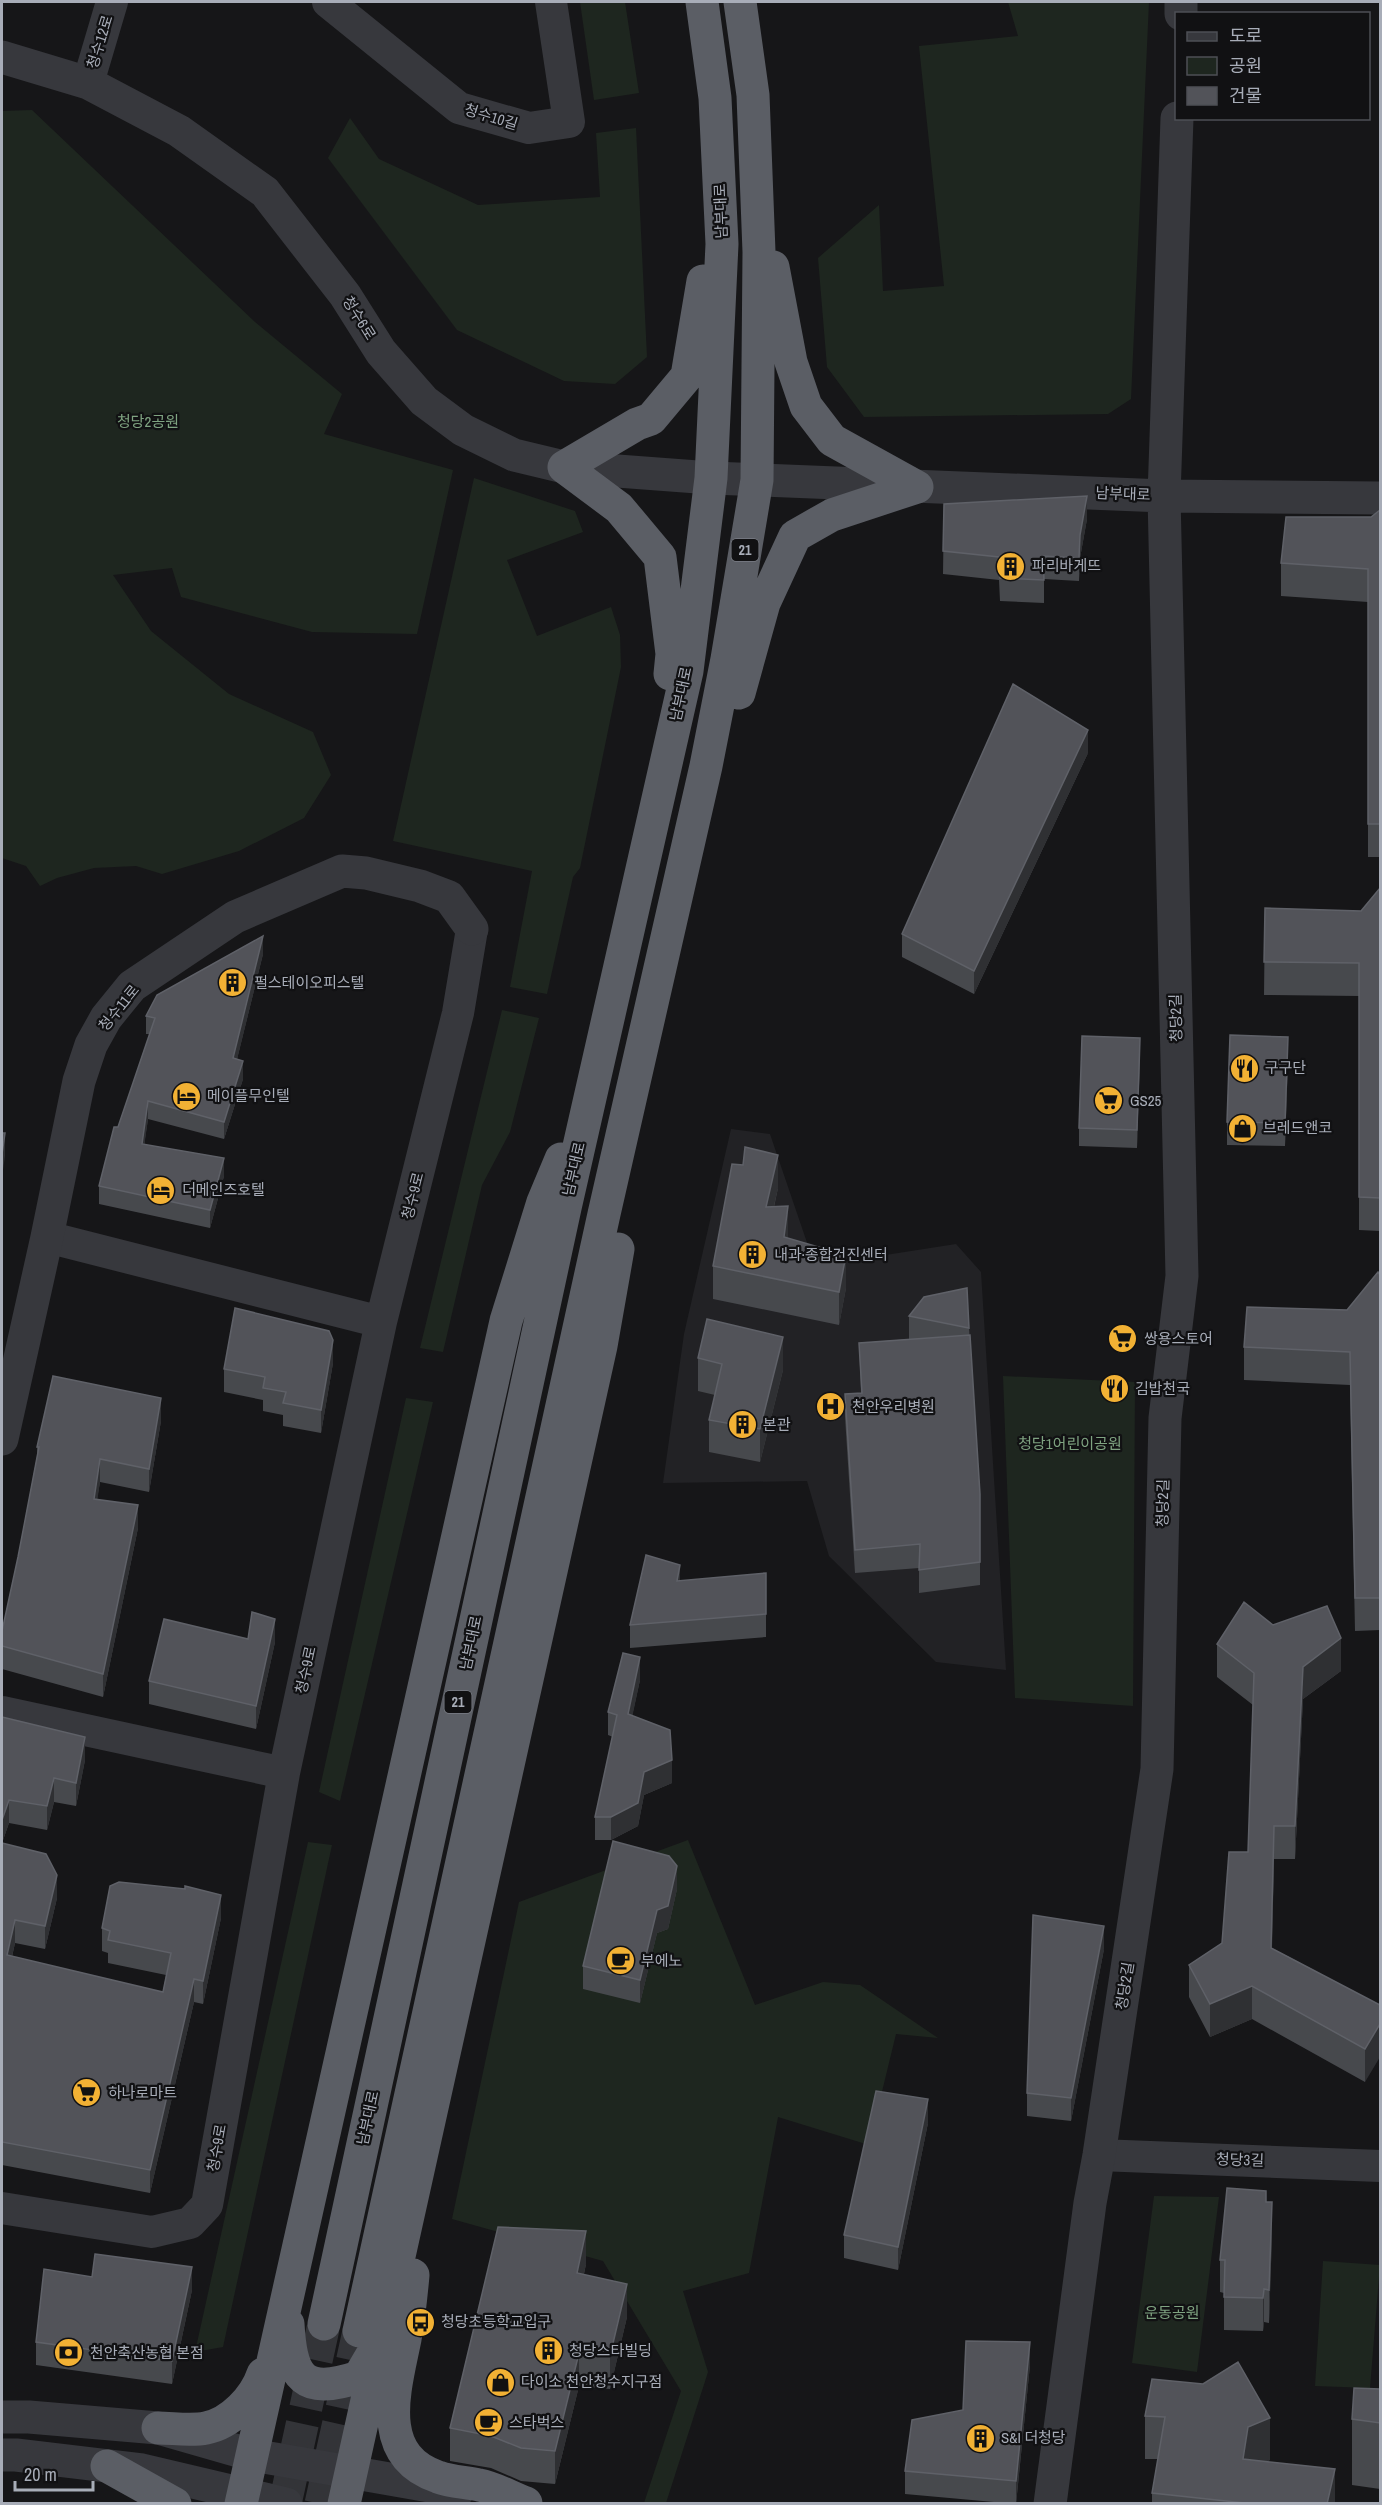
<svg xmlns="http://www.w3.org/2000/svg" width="1382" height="2505" font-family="'Archivo Narrow','Noto Sans KR',sans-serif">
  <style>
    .built { fill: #222225 }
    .green { fill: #1e261f }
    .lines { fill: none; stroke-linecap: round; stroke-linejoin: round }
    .trunk-tunnel { stroke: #333438; stroke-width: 33; stroke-dasharray: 33 16; stroke-linecap: butt }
    .minor { stroke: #37383d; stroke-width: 32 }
    .tertiary { stroke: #37383d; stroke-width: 33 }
    .trunk { stroke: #5b5e65; stroke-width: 33 }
    .wall { fill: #47494d }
    .shaded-wall { fill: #2f3033 }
    .building { fill: #525359; stroke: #5f6168; stroke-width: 1.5 }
    .labels { text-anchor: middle; stroke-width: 4.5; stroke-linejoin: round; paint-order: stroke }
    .shield { fill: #111113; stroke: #7b7e86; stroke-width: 1.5 }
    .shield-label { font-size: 14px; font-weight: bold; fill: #a8adb8 }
    .street-label { font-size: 15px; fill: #a8adb8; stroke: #111113 }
    .park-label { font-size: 15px; fill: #7fa381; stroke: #111113 }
    .poi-label { font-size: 15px; fill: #a8adb8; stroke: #111113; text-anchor: start }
  </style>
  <rect width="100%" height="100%" fill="#161618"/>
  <!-- built -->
  <path class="built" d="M731,1129L770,1134L815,1266L956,1244L981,1272L1006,1670L936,1662L829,1556L807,1481L663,1483L684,1334Z"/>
  <!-- green -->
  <path class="green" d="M580,2H625L639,93L594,100Z
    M1008,2H1149L1131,399L1108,414L864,417L827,367L818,258L879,205L883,291L944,286L919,46L1018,36Z
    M32,110L255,322L342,394L324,434L453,470L417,634L312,632L181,597L172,568L113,575L151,631L229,694L313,732L331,775L304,818L239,851L162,874L136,866L94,868L57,878L40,886L26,866L2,858V111Z
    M350,118L379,159L478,205L600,197L596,133L636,128L647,357L615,384L564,381L457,330L328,158Z
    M474,478L575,511L583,532L507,560L537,636L611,607L620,635L621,667L580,868L573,877L547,994L510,987L532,871L393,841Z
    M502,1010L539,1018L510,1132L482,1185L443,1352L420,1348Z
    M1003,1376L1135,1382L1133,1706L1015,1698Z
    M406,1398L433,1402L340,1801L319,1792Z
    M688,1840L755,2005L823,1982L860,1985L938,2038L896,2034L869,2145L778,2117L749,2273L683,2291L708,2372L666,2503H644L681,2391L603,2261L452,2219L519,1902Z
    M308,1842L332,1845L223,2347L195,2352Z
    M1154,2196L1219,2197L1197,2372L1132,2363Z
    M1323,2261L1380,2265L1370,2388L1315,2386Z"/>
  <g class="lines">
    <!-- trunk-tunnel -->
    <path class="trunk-tunnel" d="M285,2504L324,2324
      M321,2504L359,2331"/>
    <!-- minor -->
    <path class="minor" d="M328,2L459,108L529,128L569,122L551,2
      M88,83L112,2
      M47,1237L381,1322
      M2,1712L284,1773
      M1099,2155L1380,2166
      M2,2208L152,2232L190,2223L207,2205L284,1773L381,1322L458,1013L472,929"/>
    <!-- tertiary -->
    <path class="tertiary" d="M1181,14V2
      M2,57L88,83L179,131L265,192L345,295L381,352L424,401L463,430L514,455L564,467L711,478L1164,496L1380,498
      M2,1439L47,1237L79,1081L91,1045L106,1018L132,986L235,917L342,871L366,873L420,886L449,897L472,929
      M2,2417H29L158,2428L252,2455L458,2491
      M2,2455H16L142,2470L286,2504
      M1050,2504L1090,2203L1099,2155L1157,1769L1165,1418L1182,1276L1164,496L1177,118"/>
    <!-- trunk -->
    <path class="trunk" d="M773,267L791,362L806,406L832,440L917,487
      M670,674L672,654L660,557L619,508L564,467L637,424L651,419L687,376L703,281
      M739,693L764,603L795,536L832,515L917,487
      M413,2275C411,2297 409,2317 405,2339C395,2389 374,2455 438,2477C451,2482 466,2482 479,2485C495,2488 510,2497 526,2503
      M288,2324C291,2379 303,2395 359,2377L376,2348
      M324,2324L565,1208L687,671L711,478L722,244L715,98L702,2
      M359,2331L604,1214L706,766L727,659L757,480L759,252L753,95L740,2
      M158,2428C173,2428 191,2431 206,2428C231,2423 255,2398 263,2374
      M107,2466L175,2504
      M241,2504L506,1321L543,1202L561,1159
      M344,2504L601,1346L618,1249"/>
  </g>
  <!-- wall -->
  <path class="wall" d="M944,504L1087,519L1080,558L1079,581L1044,579V603L1000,601L999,580L943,574Z
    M1380,510V857H1368V602L1281,596V563L1371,517Z
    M1088,753L974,994L902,957V934Z
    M1380,888V1231L1359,1230V996L1264,995L1265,908L1361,911Z
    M263,954L237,1059L243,1079L224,1139L148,1119L144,1145L224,1176L210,1228L99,1204V1186L150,1034H146V1016Z
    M1140,1056L1137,1148L1079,1146V1128Z
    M1288,1060L1285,1146L1227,1145V1122Z
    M778,1188L774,1207L788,1238L846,1288L839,1325L713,1299V1266Z
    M1380,1275V1630L1355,1631L1350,1385L1244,1380V1347L1347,1310Z
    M909,1316L969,1328L980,1494V1585L919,1593V1568L855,1573L845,1417V1394L861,1393L859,1343L909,1339Z
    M698,1358L783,1370L760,1462L709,1452V1420L715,1395L698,1391Z
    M333,1363L321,1433L283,1426V1415L263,1411V1400L224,1392V1369Z
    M161,1421L149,1492L100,1482L97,1499L138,1528L103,1697L2,1669V1631L18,1557L37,1456V1447Z
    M766,1573V1637L630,1648V1625Z
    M1273,1625L1341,1671L1303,1699L1295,1859H1274L1272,1948L1380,2005L1365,2082L1252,2019L1210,2037L1189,1997V1965L1222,1943L1248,1852L1253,1705L1217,1677V1644Z
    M248,1639L275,1642L256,1729L149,1704V1681Z
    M640,1680L632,1716L672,1783L644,1795L638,1826L611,1840H595V1817L613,1737L608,1735V1712Z
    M2,1717L85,1760L76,1806L54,1802L47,1830L9,1823L2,1843L57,1898L45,1949L15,1943L12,1957L163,1992L166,1975L108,1963V1953L102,1951V1928L221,1918L203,2004L194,2002L150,2193L2,2165Z
    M677,1889L668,1929L657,1933L640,2003L583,1989V1966Z
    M1104,1949L1071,2121L1027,2116V2093Z
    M928,2123L898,2270L844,2258V2235Z
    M1266,2202L1272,2235L1269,2323L1264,2322L1263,2331L1224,2330V2293L1220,2292V2260Z
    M586,2264L584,2274L627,2317L610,2389L579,2386L555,2484L521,2481L491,2468L450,2461V2428Z
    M92,2277L192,2290L172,2384L36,2365V2342Z
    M1030,2365L1016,2504L905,2494V2471L963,2410Z
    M1152,2379L1270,2460L1267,2461L1335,2504H1152V2493L1158,2459H1145V2416Z
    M1380,2389V2489L1352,2485V2419Z"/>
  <!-- shaded-wall -->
  <path class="shaded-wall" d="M1087,496V519L1080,558L1079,581L1080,535Z
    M1088,730V753L974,994V971Z
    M263,936V954L233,1076V1058Z
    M1288,1037V1060L1285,1146V1123Z
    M1140,1038V1056L1137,1148V1130Z
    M243,1061V1079L224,1139V1122Z
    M148,1101V1119L142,1162V1144Z
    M5,1133V1156L2,1177V1154Z
    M778,1155V1188L766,1240V1207Z
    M224,1158V1176L210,1228V1210Z
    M788,1206V1238L784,1237Z
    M846,1255V1288L839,1325V1292Z
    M783,1337V1370L760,1462V1429Z
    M333,1340V1363L321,1433V1410Z
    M161,1398V1421L149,1492V1469Z
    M100,1459V1482L94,1522V1499Z
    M138,1505V1528L103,1697V1674Z
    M680,1565V1588L677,1581Z
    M275,1619V1642L256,1729V1706Z
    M1341,1638V1671L1303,1699L1295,1859V1826L1303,1667Z
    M640,1657V1680L628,1737V1714Z
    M85,1737V1760L76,1806V1783Z
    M672,1760V1783L644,1795L638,1826L611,1840V1817L644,1772Z
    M54,1778V1802L47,1830V1806Z
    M9,1800V1823L2,1843V1820Z
    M1274,1826V1859L1271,1981V1948Z
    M677,1866V1889L668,1929L657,1933L640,2003V1980L657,1910Z
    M57,1875V1898L45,1949V1926Z
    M221,1895V1918L203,2004V1981Z
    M15,1920V1943L7,1978V1955Z
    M1104,1926V1949L1071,2121V2098Z
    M194,1979V2002L150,2193V2170Z
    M1252,1986V2019L1210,2037V2004Z
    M1380,2024V2057L1365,2082V2049Z
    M928,2099V2123L898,2270V2247Z
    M1272,2202V2235L1269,2323V2290Z
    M586,2231V2264L577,2306V2273Z
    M192,2267V2290L172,2384V2361Z
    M627,2284V2317L610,2389V2356Z
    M1264,2289V2322L1263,2331V2298Z
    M1030,2342V2365L1016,2504V2481Z
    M579,2353V2386L555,2484V2451Z
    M1270,2418V2460L1248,2470L1243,2459L1248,2427Z
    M1335,2469V2504H1327Z"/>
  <!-- building -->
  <path class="building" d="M1087,496L1080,535L1079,558L1043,556L1044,580L1000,578L999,557L943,551L944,504Z
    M1380,510V824H1368V569L1281,563L1286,517H1371Z
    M1013,684L1088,730L974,971L902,934Z
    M1380,888V1198L1359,1197V963L1264,962L1265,908L1361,911Z
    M263,936L233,1058L243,1061L224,1122L148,1101L142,1144L224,1158L210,1210L99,1186L114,1127H118L155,1018L146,1016L157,995Z
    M1230,1035L1288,1037L1285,1123L1227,1122Z
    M1082,1036L1140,1038L1137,1130L1079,1128Z
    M2,1133H5L2,1154Z
    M745,1147L778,1155L766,1207L788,1206L784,1237L846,1255L839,1292L713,1266L732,1164L743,1165Z
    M1378,1272L1380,1275V1598H1355L1350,1352L1244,1347L1247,1307L1347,1310Z
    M967,1288L969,1328L909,1316L924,1297Z
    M235,1308L329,1331L333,1340L321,1410L283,1403L286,1392L263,1388L265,1377L224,1369Z
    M707,1319L783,1337L760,1429L709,1420L722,1364L698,1358Z
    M970,1335L980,1494V1562L919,1570L920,1544L855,1550L845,1394L862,1393L859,1343Z
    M53,1376L161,1398L149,1469L100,1459L94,1499L138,1505L103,1674L2,1646V1631L18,1557L39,1447H37Z
    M646,1555L680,1565L677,1581L766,1573V1614L630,1625Z
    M1244,1602L1273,1625L1327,1606L1341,1638L1303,1667L1295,1826H1274L1271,1948L1380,2005V2024L1365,2049L1252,1986L1210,2004L1189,1965L1222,1943L1229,1852H1248L1254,1673L1217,1644Z
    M252,1612L275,1619L256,1706L149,1681L164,1619L248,1639Z
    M623,1653L640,1657L628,1714L670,1730L672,1760L644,1772L638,1803L611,1817H595L617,1715L608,1712Z
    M2,1717L85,1737L76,1783L54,1778L47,1806L9,1800L2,1820Z
    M613,1841L669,1856L677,1866L668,1906L657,1910L640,1980L583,1966Z
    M2,1843L46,1854L57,1875L45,1926L15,1920L7,1955L163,1992L171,1953L108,1940L110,1931L102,1928L110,1886L119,1882L185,1889V1886L221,1895L203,1981L194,1979L150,2170L2,2142Z
    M1033,1915L1104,1926L1071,2098L1027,2093Z
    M876,2091L928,2099L898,2247L844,2235Z
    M1227,2188L1266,2191V2202H1272L1269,2290L1264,2289L1263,2298L1224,2297L1225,2260H1220Z
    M498,2227L586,2231L577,2273L627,2284L610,2356L579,2353L555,2451L521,2448L491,2436L450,2428Z
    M95,2254L192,2267L172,2361L36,2342L44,2269L92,2277Z
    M966,2341L1030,2342L1016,2481L905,2471L912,2420L963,2410Z
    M1238,2362L1270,2418L1248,2427L1243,2459L1335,2469L1327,2504H1254L1152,2493L1165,2417L1145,2416L1152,2379L1203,2384Z
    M1354,2388L1380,2389V2423L1352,2419Z"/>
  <!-- icons -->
  <defs>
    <symbol id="building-disc" viewBox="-11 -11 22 22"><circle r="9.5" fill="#f2b134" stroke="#111113"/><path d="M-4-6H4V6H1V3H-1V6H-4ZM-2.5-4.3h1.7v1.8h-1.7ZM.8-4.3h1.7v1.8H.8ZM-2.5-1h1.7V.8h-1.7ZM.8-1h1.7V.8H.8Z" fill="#111"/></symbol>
    <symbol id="restaurant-disc" viewBox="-11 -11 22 22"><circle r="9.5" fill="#f2b134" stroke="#111113"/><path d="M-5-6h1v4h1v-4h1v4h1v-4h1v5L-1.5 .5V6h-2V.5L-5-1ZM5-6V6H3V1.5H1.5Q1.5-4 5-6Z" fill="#111"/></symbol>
    <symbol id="hotel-disc" viewBox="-11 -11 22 22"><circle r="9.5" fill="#f2b134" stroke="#111113"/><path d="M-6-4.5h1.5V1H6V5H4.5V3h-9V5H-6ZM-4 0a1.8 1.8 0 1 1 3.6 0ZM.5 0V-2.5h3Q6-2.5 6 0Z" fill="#111"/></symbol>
    <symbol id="supermarket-disc" viewBox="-11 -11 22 22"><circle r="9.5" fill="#f2b134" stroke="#111113"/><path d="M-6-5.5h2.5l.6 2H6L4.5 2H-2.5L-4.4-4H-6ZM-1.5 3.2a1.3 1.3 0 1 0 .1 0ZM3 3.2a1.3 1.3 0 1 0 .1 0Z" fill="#111"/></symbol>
    <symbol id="shop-disc" viewBox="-11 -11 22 22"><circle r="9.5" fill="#f2b134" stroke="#111113"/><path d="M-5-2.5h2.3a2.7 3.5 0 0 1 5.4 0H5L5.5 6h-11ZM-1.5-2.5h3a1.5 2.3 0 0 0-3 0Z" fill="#111"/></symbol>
    <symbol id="hospital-disc" viewBox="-11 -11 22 22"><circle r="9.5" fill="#f2b134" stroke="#111113"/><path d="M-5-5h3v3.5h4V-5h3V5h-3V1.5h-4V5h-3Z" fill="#111"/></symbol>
    <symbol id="cafe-disc" viewBox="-11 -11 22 22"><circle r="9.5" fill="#f2b134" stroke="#111113"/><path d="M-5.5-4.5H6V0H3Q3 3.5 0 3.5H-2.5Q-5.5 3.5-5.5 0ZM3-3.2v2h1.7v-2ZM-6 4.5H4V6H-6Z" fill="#111"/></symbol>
    <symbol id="bus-disc" viewBox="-11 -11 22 22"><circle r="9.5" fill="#f2b134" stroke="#111113"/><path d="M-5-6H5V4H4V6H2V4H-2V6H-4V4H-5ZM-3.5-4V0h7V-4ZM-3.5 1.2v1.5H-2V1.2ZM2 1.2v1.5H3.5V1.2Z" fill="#111"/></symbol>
    <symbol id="bank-disc" viewBox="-11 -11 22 22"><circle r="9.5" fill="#f2b134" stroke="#111113"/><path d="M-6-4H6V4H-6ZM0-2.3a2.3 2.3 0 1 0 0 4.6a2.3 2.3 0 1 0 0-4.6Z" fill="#111"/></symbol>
  </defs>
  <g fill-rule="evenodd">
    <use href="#building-disc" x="994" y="550" width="33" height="33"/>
    <use href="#building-disc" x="216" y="966" width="33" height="33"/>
    <use href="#restaurant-disc" x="1228" y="1052" width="33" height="33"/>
    <use href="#hotel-disc" x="170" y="1080" width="33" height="33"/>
    <use href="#supermarket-disc" x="1092" y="1084" width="33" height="33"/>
    <use href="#shop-disc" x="1226" y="1112" width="33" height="33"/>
    <use href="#hotel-disc" x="144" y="1174" width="33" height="33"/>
    <use href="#building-disc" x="736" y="1238" width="33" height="33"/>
    <use href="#supermarket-disc" x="1106" y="1322" width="33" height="33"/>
    <use href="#restaurant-disc" x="1098" y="1372" width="33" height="33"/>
    <use href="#hospital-disc" x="814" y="1390" width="33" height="33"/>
    <use href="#building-disc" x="726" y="1408" width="33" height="33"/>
    <use href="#cafe-disc" x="604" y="1944" width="33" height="33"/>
    <use href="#supermarket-disc" x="70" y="2076" width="33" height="33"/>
    <use href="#bus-disc" x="404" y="2306" width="33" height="33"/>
    <use href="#building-disc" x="532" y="2334" width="33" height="33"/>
    <use href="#bank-disc" x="52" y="2336" width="33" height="33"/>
    <use href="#shop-disc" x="484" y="2366" width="33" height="33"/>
    <use href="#cafe-disc" x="472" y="2406" width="33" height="33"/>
    <use href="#building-disc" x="964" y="2422" width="33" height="33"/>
  </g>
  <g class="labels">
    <!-- shield labels -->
    <g class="shield">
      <rect x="731.5" y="539" width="27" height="22" rx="4.5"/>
      <rect x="444.5" y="1691" width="27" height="22" rx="4.5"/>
    </g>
    <g class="shield-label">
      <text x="745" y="555">21</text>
      <text x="458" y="1707">21</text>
    </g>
    <!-- street labels -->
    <g class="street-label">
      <text transform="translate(100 42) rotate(-73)" y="5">청수12로</text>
      <text transform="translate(491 117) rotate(17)" y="5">청수10길</text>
      <text transform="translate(721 211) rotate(-92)" y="5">남부대로</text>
      <text transform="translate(359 318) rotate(58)" y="5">청수6로</text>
      <text transform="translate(1123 494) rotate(2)" y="5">남부대로</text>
      <text transform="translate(681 694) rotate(-78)" y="5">남부대로</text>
      <text transform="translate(119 1008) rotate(-51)" y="5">청수11로</text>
      <text transform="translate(1176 1018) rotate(-91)" y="5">청당2길</text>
      <text transform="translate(574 1169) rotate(-77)" y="5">남부대로</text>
      <text transform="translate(413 1196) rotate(-76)" y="5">청수9로</text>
      <text transform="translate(1163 1503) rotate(-89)" y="5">청당2길</text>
      <text transform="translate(471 1643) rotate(-78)" y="5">남부대로</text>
      <text transform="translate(306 1670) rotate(-78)" y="5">청수9로</text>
      <text transform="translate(1125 1986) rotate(-81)" y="5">청당2길</text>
      <text transform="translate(368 2118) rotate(-78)" y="5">남부대로</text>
      <text transform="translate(217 2148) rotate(-80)" y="5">청수9로</text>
      <text transform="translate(1240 2160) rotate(2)" y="5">청당3길</text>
    </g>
    <!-- park labels -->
    <g class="park-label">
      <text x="148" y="427">청당2공원</text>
      <text x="1070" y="1449">청당1어린이공원</text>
      <text x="1172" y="2318">운동공원</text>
    </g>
    <!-- poi labels -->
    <g class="poi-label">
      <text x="1032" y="571">파리바게뜨</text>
      <text x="254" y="988">펄스테이오피스텔</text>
      <text x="1265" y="1073">구구단</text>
      <text x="207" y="1101">메이플무인텔</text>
      <text x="1130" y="1106">GS25</text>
      <text x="1263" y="1133">브레드앤코</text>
      <text x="182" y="1195">더메인즈호텔</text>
      <text x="774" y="1260">내과·종합건진센터</text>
      <text x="1144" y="1344">쌍용스토어</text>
      <text x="1135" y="1394">김밥천국</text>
      <text x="852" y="1412">천안우리병원</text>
      <text x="763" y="1430">본관</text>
      <text x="641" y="1966">부에노</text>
      <text x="108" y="2098">하나로마트</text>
      <text x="441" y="2327">청당초등학교입구</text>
      <text x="569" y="2356">청당스타빌딩</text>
      <text x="90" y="2358">천안축산농협 본점</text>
      <text x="521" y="2387">다이소 천안청수지구점</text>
      <text x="509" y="2428">스타벅스</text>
      <text x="1001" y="2443">S&amp;I 더청당</text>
    </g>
  </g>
  <!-- border -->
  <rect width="1382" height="2505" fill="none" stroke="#a8adb8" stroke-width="6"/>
  <!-- legend -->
  <rect x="1175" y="12" width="195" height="108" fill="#111113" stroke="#4d4f55" stroke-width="1.5"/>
  <rect x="1187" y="32" width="30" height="9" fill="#37383d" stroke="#4d4f55" stroke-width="1.5"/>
  <text x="1229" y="42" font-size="18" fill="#a8adb8">도로</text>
  <rect x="1187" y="57" width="30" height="18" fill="#1e261f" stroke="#4d4f55" stroke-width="1.5"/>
  <text x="1229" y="72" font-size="18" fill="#a8adb8">공원</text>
  <rect x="1187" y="87" width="30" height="18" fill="#525359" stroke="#4d4f55" stroke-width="1.5"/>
  <text x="1229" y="102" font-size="18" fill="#a8adb8">건물</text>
  <!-- scale -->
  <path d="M15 2481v9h78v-9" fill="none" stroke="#a8adb8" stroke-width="3"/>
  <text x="24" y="2481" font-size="18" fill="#a8adb8" stroke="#111113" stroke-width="4.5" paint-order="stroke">20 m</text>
</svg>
